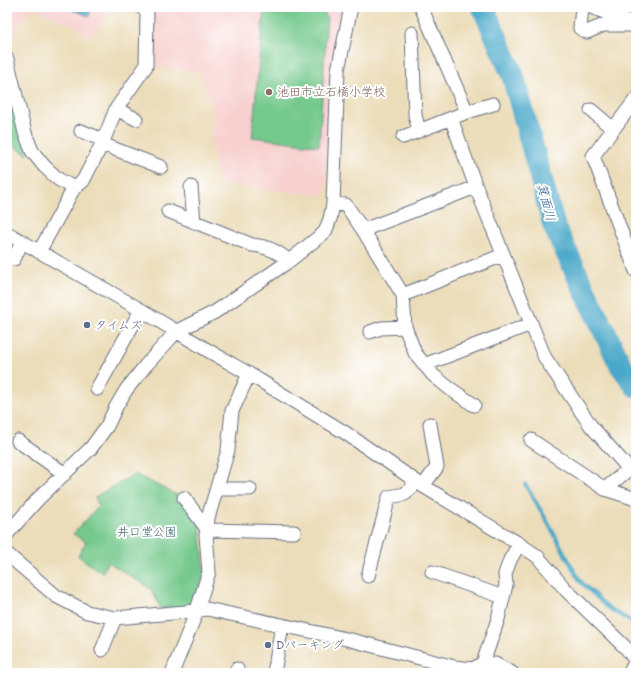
<svg xmlns="http://www.w3.org/2000/svg" width="643" height="680" font-family="Mali,'Klee One',sans-serif">
  <style>
    .built { fill: #f7d0cf }
    .green { fill: #75c98c; stroke: #487c75 }
    .water { fill: #4aa8c9; stroke: #326c94 }
    .lines { fill: none; stroke-linecap: round; stroke-linejoin: round }
    .stream { stroke: #4aa8c9; stroke-width: 4 }
    .river { stroke: #4aa8c9; stroke-width: 23 }
    .minor-casing { stroke: #646c7e; stroke-width: 15 }
    .highway-casing { stroke: #646c7e; stroke-width: 21 }
    .minor { stroke: #fff; stroke-width: 13 }
    .highway { stroke: #fff; stroke-width: 19 }
    .education-dot { fill: #8d6e63; stroke: #fff; stroke-width: 1.5 }
    .service-dot { fill: #5c6f8a; stroke: #fff; stroke-width: 1.5 }
    .labels { text-anchor: middle; stroke-width: 4; stroke-linejoin: round; paint-order: stroke }
    .education-label { font-size: 12px; fill: #785e54; stroke: #fff; text-anchor: start }
    .service-label { font-size: 12px; fill: #4e5e75; stroke: #fff; text-anchor: start }
    .park-label { font-size: 12px; fill: #365d6c; stroke: #fff }
    .water-label { font-size: 13px; font-style: italic; fill: #2e5f89; stroke: #fff }
  </style>
  <rect width="100%" height="100%" fill="#fff"/>
  <filter id="ink" filterUnits="userSpaceOnUse"><feTurbulence type="fractalNoise" baseFrequency=".025" numOctaves="2"/><feDisplacementMap in="SourceGraphic" scale="8" xChannelSelector="R" yChannelSelector="G"/><feConvolveMatrix kernelMatrix="1 2 1 2 8 2 1 2 1" color-interpolation-filters="sRGB"/></filter>
  <filter id="wash" filterUnits="userSpaceOnUse"><feTurbulence type="fractalNoise" baseFrequency=".012" numOctaves="4" result="noise"/><feDisplacementMap in="SourceGraphic" scale="16" xChannelSelector="R" yChannelSelector="G"/><feGaussianBlur stdDeviation="0.9" result="paint"/><feColorMatrix in="noise" values="0 0 0 0 0 0 0 0 0 0 0 0 0 0 0 0 0 1.4 0 .05"/><feComposite in="paint" operator="in"/></filter>
  <g filter="url(#wash)">
    <rect width="100%" height="100%" fill="#ecddba"/>
    <!-- built -->
    <path class="built" d="M7,7H111L101,25L88,37L74,26L33,8L18,27L10,44L7,37Z
      M149,7H344L332,70L325,196L217,183L212,143L213,112L201,72L150,67Z"/>
    <!-- green -->
    <path class="green" d="M264,7H326L325,16L327,18L319,146L252,137Z
      M7,71L28,155L18,149L7,140Z
      M135,474L177,495L200,526L205,573L192,607L161,609L151,589L108,562L102,573L78,556L86,542L73,534L99,506L95,497Z"/>
    <!-- water -->
    <path class="water" d="M70,7H89V9L91,10L89,16L70,9Z"/>
    <g class="lines">
      <!-- stream -->
      <path class="stream" d="M525,484L543,514L580,581L607,607L635,624"/>
      <!-- river -->
      <path class="river" d="M483,7L513,76L554,226L620,364L636,386"/>
    </g>
  </g>
  <g filter="url(#ink)">
    <g class="lines">
      <defs>
        <path id="minor" d="M421,7L467,112
          M582,7L580,28L587,32L604,25H636
          M591,7L630,22
          M412,33L415,115L419,131
          M7,59L25,133L32,151L44,166L58,179L74,188
          M636,99L593,156L636,271
          M116,109L136,119
          M591,110L613,129
          M451,118L476,187L545,358L591,426L629,469L605,489
          M81,131L103,140
          M403,137L467,112L493,104
          M102,144L161,167
          M191,187L194,222
          M333,204L346,205L363,230L403,295L405,327L415,353L433,375L449,388L474,405
          M168,211L252,245C265,246 279,252 289,261
          M363,230L476,187
          M7,233L141,310L209,351L249,374L344,432L423,486L516,542L537,556L566,590L627,649L636,661
          M39,252L74,188L83,181L102,144L116,109L146,66L147,13L144,9L141,7
          M14,259L22,242
          M403,295L503,255
          M370,332L381,328L405,327
          M424,365L531,324
          M97,389L141,310
          M531,440L605,489L636,499
          M18,441L65,474
          M423,486L437,467L430,424
          M218,489H250
          M184,498L207,529L210,530L294,532
          M7,534L38,499L91,448L107,426L116,407L126,390L146,365L177,331L215,312L289,261L325,232L330,219L333,204L338,70L351,7
          M7,554L56,596L87,612L115,618L185,612L207,609L351,640L454,667L473,669L483,663L495,664L512,673
          M432,572L503,597
          M368,576L389,497L405,494L417,482
          M102,650L115,618
          M483,663L498,619L506,585L505,574L510,560L519,544
          M172,673L195,616L209,572L206,535L208,518L228,450L232,411L249,374
          M236,673L237,669
          M274,673L282,625"/>
        <path id="highway" d="M633,673L636,667"/>
      </defs>
      <!-- minor casing -->
      <use href="#minor" class="minor-casing"/>
      <!-- highway casing -->
      <use href="#highway" class="highway-casing"/>
      <!-- minor -->
      <use href="#minor" class="minor"/>
      <!-- highway -->
      <use href="#highway" class="highway"/>
    </g>
  </g>
  <!-- markers -->
  <circle class="education-dot" cx="269" cy="92" r="4"/>
  <g class="service-dot">
    <circle cx="87" cy="325" r="4"/>
    <circle cx="268" cy="645" r="4"/>
  </g>
  <g class="labels">
    <!-- education labels -->
    <g class="education-label">
      <text x="277" y="96">池田市立石橋小学校</text>
    </g>
    <!-- service labels -->
    <g class="service-label">
      <text x="95" y="329">タイムズ</text>
      <text x="276" y="649">Dパーキング</text>
    </g>
    <!-- park labels -->
    <g class="park-label">
      <text x="147" y="536">井口堂公園</text>
    </g>
    <!-- water labels -->
    <g class="water-label">
      <text transform="translate(547 202) rotate(75)" y="5">箕面川</text>
    </g>
  </g>
  <!-- margin -->
  <rect width="643" height="680" fill="none" stroke="#fff" stroke-width="24"/>
</svg>
